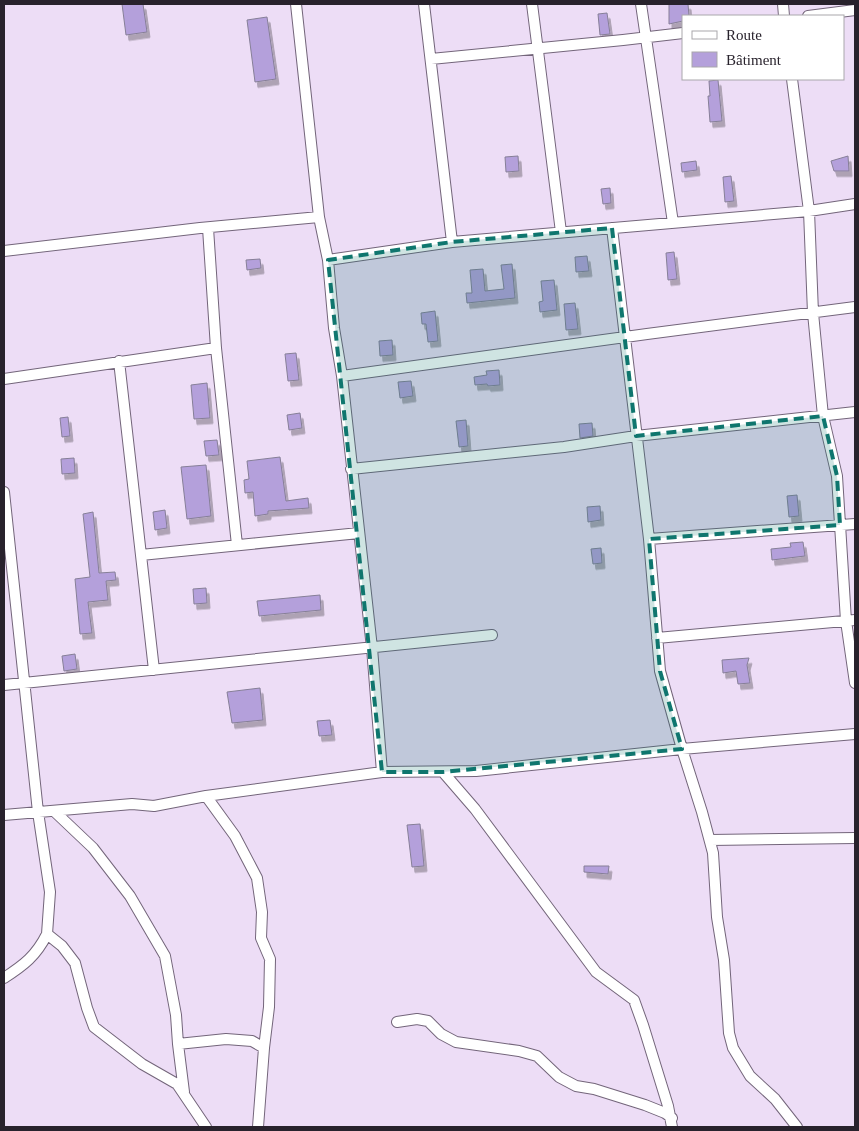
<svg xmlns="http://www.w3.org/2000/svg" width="859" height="1131" font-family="Georgia,serif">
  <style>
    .building { fill: #b4a0db; stroke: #867f97; filter: url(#shadow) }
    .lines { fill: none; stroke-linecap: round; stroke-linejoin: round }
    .minor-casing { stroke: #73657a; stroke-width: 12 }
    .minor { stroke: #fff; stroke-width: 10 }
    .marked { fill: #0f766e; fill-opacity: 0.2; stroke: #0f766e; stroke-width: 4; stroke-dasharray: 10 6; stroke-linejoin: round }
  </style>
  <defs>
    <filter id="shadow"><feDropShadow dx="3" dy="5.5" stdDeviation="0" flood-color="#0004"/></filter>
  </defs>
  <rect width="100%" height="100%" fill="#edddf6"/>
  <!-- building -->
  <path class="building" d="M122,4H143L147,32L126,35Z
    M669,4H688L689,16H683V21L669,24Z
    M607,13L610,34L600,35L598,14Z
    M267,17L276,79L255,82L247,20Z
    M718,80L722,121L710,122L708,96H710L709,81Z
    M518,156L519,171L506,172L505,157Z
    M848,156L849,171H834L831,161Z
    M696,161L697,170L682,172L681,163Z
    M731,176L734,201L725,202L723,177Z
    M610,188L611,203L603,204L601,189Z
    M674,252L677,279L668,280L666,253Z
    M587,256L589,271L576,272L575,257Z
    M260,259L261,268L247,270L246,260Z
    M512,264L515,298L467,303L466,293H472L470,270L483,269L485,291L504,289L501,265Z
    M554,280L557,310L540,312L539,302L543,301L541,281Z
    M575,303L578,329L566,330L564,304Z
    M435,311L438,341L428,342L426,324H422L421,313Z
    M392,340L393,355L380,356L379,341Z
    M296,353L299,380L288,381L285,354Z
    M499,370L500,385L488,386L487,384L475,385L474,377L487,375L486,371Z
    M411,381L413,396L400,398L398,382Z
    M207,383L210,418L194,419L191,385Z
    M300,413L302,428L289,430L287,415Z
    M68,417L70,436L62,437L60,418Z
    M466,420L468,446L459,447L456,421Z
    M592,423L593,436L580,438L579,424Z
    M217,440L219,455L206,456L204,441Z
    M280,457L286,501L308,498L309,508L268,511V514L255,516L253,492L245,493L244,480L249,479L247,461Z
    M74,458L75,473L62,474L61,459Z
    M206,465L211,516L187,519L181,467Z
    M797,495L799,516L789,517L787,496Z
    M600,506L601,520L588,522L587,507Z
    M165,510L167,528L155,530L153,512Z
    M93,512L99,573L115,572L116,580L106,581L108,600L88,602L92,633L80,634L75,579L90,577L83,514Z
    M803,542L805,556L772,560L771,549L791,547L790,543Z
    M601,548L602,563L593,564L591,549Z
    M206,588L207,603L194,604L193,589Z
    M320,595L321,610L259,616L257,601Z
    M75,654L77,669L64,671L62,656Z
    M749,658L747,665L750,683L738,684L736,671L723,673L722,660Z
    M260,688L263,720L232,723L227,692Z
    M330,720L332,735L319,736L317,721Z
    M420,824L424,866L412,867L407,825Z
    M584,866H609L608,874L584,872Z"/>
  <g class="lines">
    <defs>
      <path id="minor" d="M296,4L319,217L328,260L334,328L342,376L372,648L382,772
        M424,4L452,242
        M532,4L561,232
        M641,4L673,223
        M783,4L784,16
        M808,16L855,10
        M431,59L623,40L683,33
        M792,79L809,211L813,313L823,416L837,476L846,621L855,683
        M208,228L216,348L237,545
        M612,228L649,539L660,671L682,749L702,812L713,853L717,917L724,960L729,1033L733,1048L750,1076L775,1099L797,1127
        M4,251L200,228L319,217
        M328,260L452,242L809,211L855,204
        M119,361L154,670
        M342,376L647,334L855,307
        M4,379L216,348
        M351,469L564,447L636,436L855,412
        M4,492L38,812L50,892L47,934L62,946L75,963L87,1008L94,1027L142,1064L177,1084L206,1127
        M649,539L855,524
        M141,555L359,533
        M657,638L855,620
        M4,685L492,635
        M443,772L475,809L596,972L634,1000L643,1025L668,1106L672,1127
        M206,796L235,836L257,878L262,912L261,938L270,959L269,1007L264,1048L258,1127
        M54,811L93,848L130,896L165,956L176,1015L178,1044L184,1092
        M4,815L132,804L154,806L206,796L382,772L476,771L682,749L855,734
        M710,840L855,838
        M4,978C24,965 36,956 47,934
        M397,1022L417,1019L428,1021L441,1034L456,1042L519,1051L537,1056L559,1077L576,1086L594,1089L645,1105L665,1113L672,1118
        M178,1044L226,1039L252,1041L264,1048"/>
    </defs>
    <!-- minor casing -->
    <use href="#minor" class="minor-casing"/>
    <!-- minor -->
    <use href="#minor" class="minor"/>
  </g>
  <!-- marked area -->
  <path class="marked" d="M612,228L636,436L823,416L837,476L840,525L649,539L660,671L682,749L443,772H382L328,260L452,242Z"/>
  <!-- border -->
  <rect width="859" height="1131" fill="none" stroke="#28222c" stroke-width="10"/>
  <!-- legend -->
  <rect x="682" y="15" width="162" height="65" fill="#ffffff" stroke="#a9a7ab"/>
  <rect x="692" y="31" width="25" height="8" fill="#ffffff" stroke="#a9a7ab"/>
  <text x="726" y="40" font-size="15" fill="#28222c">Route</text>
  <rect x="692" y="52" width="25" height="15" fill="#b4a0db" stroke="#a9a7ab"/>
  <text x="726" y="65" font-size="15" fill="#28222c">Bâtiment</text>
</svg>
